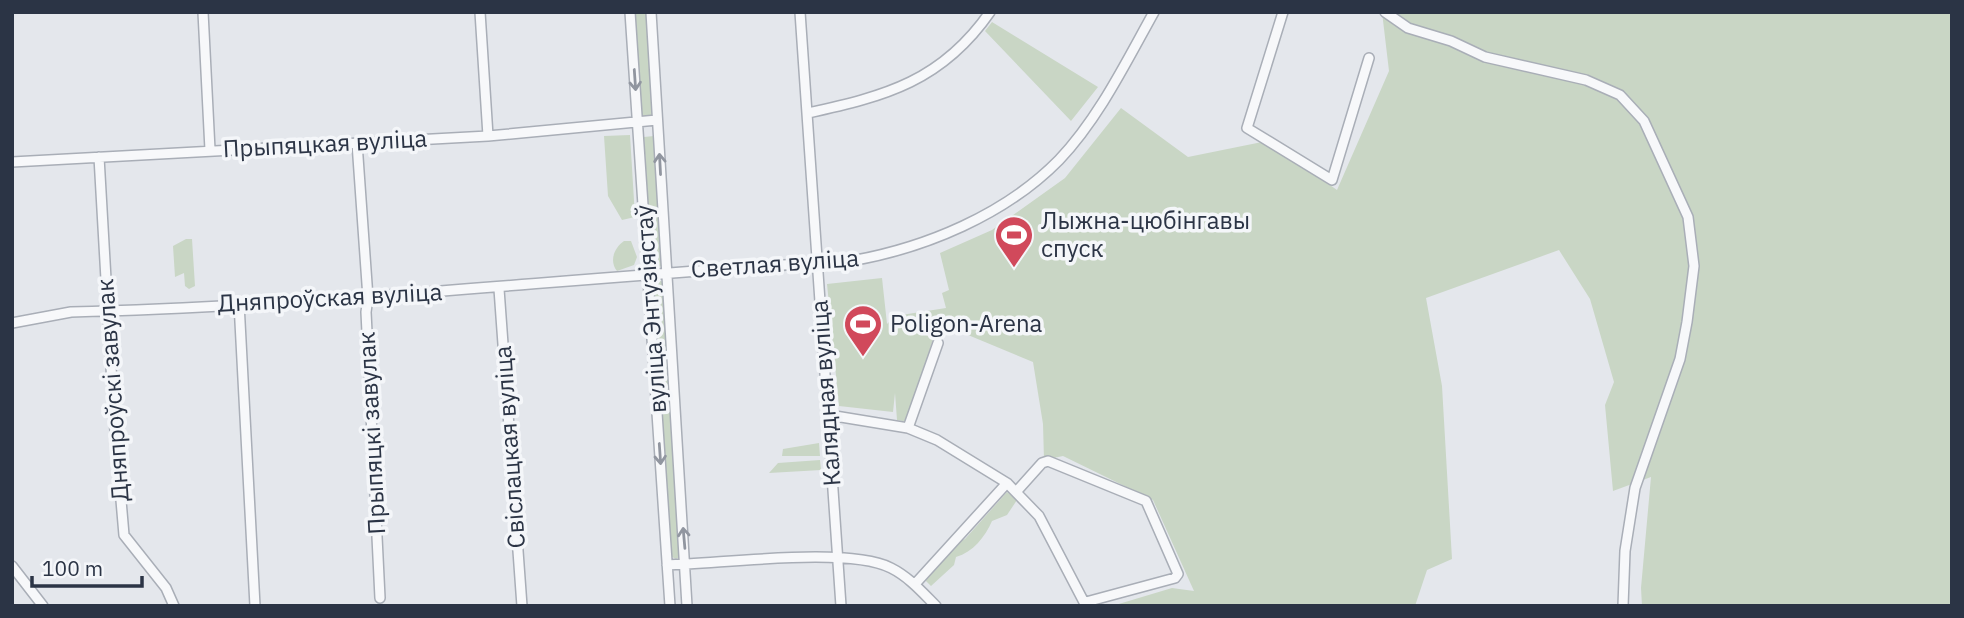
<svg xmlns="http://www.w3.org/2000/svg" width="1964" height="618" font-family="'IBM Plex Sans',sans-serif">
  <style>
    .green { fill: #c9d6c5 }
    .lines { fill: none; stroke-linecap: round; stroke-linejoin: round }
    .minor-casing { stroke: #a9aeb7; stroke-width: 12 }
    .minor { stroke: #f7f8fa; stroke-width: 9 }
    .oneway { stroke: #9196a0 }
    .labels { text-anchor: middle; stroke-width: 7; stroke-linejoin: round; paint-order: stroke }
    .street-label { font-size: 24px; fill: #2b3445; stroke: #f4f6f9 }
    .poi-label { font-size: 24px; fill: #2b3445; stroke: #f4f6f9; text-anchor: start }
  </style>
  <rect width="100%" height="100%" fill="#e4e7ec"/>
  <!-- green -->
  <path class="green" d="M635,12H646L652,115L642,116Z
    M1382,12H1952V606H1642L1641,588L1651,477L1613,491L1605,405L1614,382L1590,299L1559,250L1426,298L1442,386L1452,559L1427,570L1415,606H1112L1172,588L1194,591L1153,500L1063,456L1044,460L1043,424L1033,362L956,330L933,339L908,422L897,420L895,393L893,412L839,406L827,284L882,278L887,324L895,316L946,308L942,293L949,290L940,253L992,230L1065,178L1121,108L1188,157L1267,141L1337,190L1389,71Z
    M992,22L1098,87L1071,121L985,31Z
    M630,135L635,217L622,220L608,196L604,136Z
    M654,136L662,266L657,267L652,265L644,137Z
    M186,239H192L195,286L189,289L185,286L184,273L175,277L173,246Z
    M624,241H631L637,257L634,265L617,271C609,261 614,248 624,241Z
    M659,280L664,283L681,556L676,559L670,556L654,283Z
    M819,443L820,456H782L783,449Z
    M820,460L821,470L769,473L778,463Z
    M1007,492L1017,500L1007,515L992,521C985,537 973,552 956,557L954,565L931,586L925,580L926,575L958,542L965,539Z"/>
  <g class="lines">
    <defs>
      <path id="minor" d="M203,12L210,150
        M480,12L488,136
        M630,12L670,606
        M651,12L687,606
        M800,12L841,606
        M1283,12L1247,128L1332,180L1369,58
        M1385,12L1408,28L1451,41L1485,57L1586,80L1620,95L1644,121L1688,217L1694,266L1687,322L1680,359L1635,488L1625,551L1623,606
        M808,113C886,96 942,81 990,12
        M357,143L368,298L366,312L380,598
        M99,157L114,419L124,535L166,588L174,606
        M12,162L488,136L657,120
        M499,289L522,606
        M239,303L255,606
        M12,323L71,312C332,306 591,275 851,261C925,248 1005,215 1059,160C1099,118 1126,62 1154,12
        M829,415L908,428L937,440L1007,483L1039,516L1086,606
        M908,428L938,343
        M1016,492L1042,463L1048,461L1146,501L1178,574L1175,578L1086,602
        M667,565C721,564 847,546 891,568C909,577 922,592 936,606
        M12,566L43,606
        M915,584L1007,483"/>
    </defs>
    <!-- minor casing -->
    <use href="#minor" class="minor-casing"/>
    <!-- minor -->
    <use href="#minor" class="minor"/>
  </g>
  <!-- one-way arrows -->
  <defs><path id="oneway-shaft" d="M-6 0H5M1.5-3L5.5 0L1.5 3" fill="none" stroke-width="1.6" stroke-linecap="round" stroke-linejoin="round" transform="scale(1.75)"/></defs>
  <g class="oneway">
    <use href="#oneway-shaft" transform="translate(635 80) rotate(86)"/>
    <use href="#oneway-shaft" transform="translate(660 164) rotate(-93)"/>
    <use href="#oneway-shaft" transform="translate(660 454) rotate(86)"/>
    <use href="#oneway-shaft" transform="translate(684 538) rotate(-95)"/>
  </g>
  <!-- icons -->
  <defs>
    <symbol id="stadium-pin" viewBox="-11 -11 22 30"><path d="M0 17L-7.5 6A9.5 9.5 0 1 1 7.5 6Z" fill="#d1495b" stroke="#f4f6f9"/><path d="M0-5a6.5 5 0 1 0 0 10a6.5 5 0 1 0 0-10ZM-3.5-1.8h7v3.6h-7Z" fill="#fff"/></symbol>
  </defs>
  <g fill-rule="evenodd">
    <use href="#stadium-pin" x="992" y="213" width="44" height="60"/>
    <use href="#stadium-pin" x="841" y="302" width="44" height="60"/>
  </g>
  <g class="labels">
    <!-- street labels -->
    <g class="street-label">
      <text transform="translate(325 144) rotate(-3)" y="8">Прыпяцкая вуліца</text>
      <text transform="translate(775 264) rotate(-4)" y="8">Светлая вуліца</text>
      <text transform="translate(330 298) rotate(-3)" y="8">Дняпроўская вуліца</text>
      <text transform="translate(651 309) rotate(-94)" y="8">вуліца Энтузіястаў</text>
      <text transform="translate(113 390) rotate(-94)" y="8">Дняпроўскі завулак</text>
      <text transform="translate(826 393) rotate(-94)" y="8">Калядная вуліца</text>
      <text transform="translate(372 433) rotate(-93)" y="8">Прыпяцкі завулак</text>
      <text transform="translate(510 447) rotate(-94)" y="8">Свіслацкая вуліца</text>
    </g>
    <!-- poi labels -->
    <g class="poi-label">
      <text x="1041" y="229">Лыжна-цюбінгавы<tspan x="1041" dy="28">спуск</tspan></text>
      <text x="890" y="332">Poligon-Arena</text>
    </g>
  </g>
  <!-- border -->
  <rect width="1964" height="618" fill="none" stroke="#2b3445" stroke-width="28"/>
  <!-- scale -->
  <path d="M32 576v10h110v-10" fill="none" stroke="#2b3445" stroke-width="3.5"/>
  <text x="42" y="576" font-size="21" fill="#2b3445" stroke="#f4f6f9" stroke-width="5" paint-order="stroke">100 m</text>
</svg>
